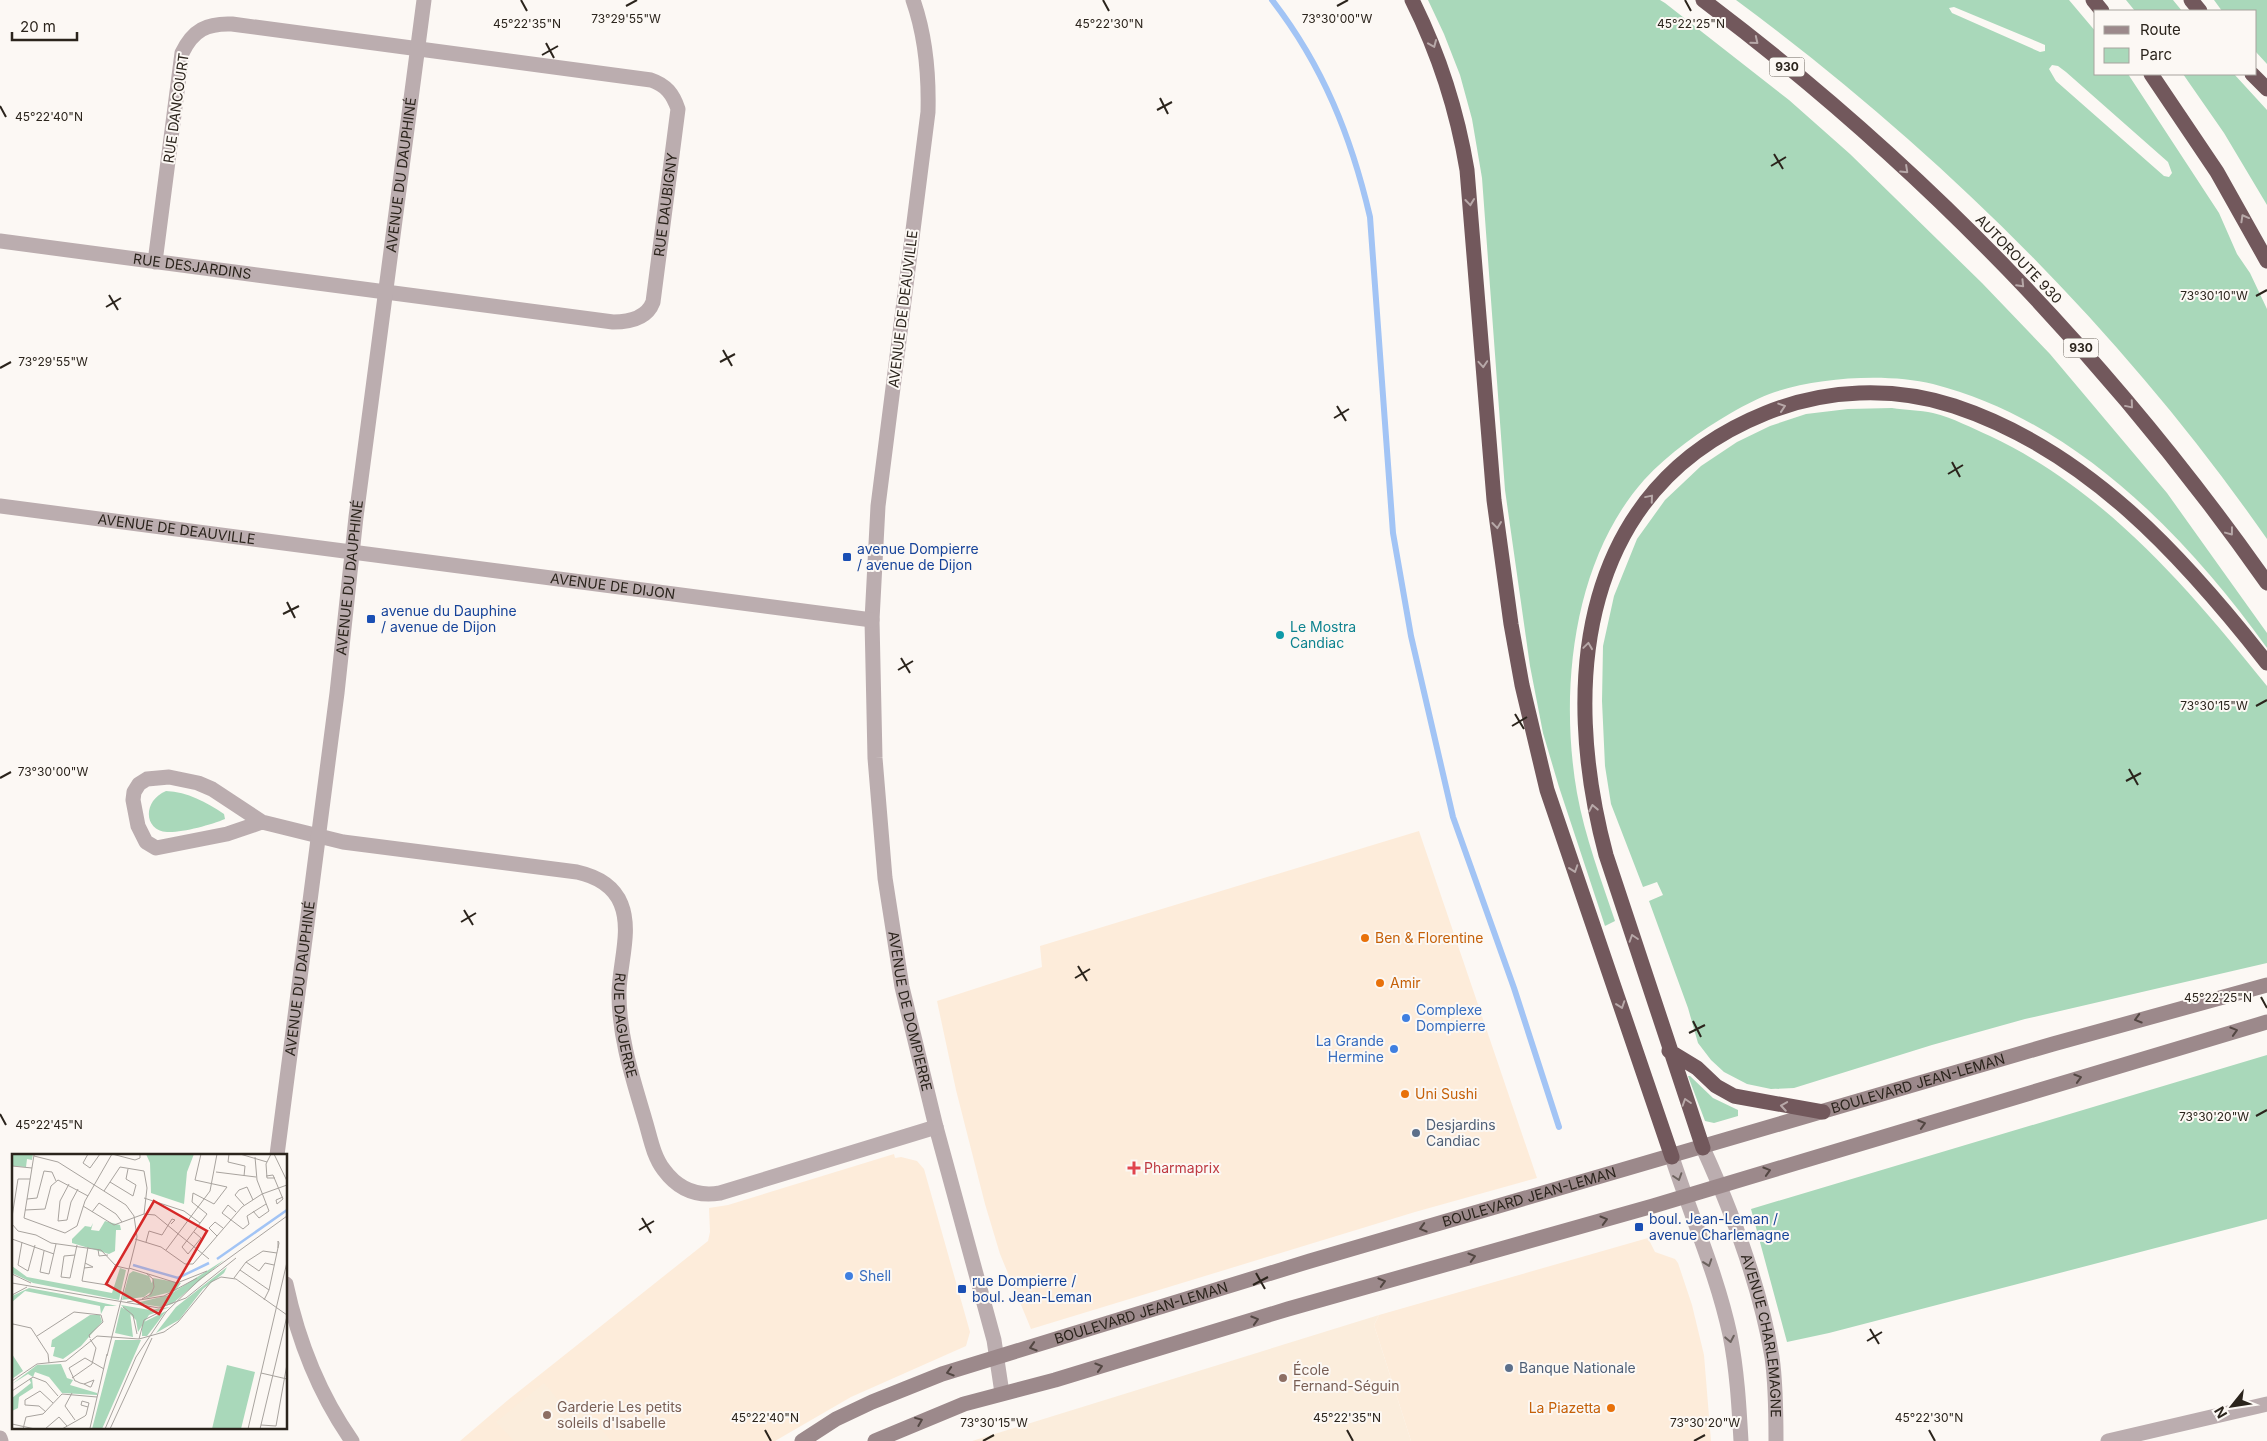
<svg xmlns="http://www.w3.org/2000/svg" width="2267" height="1441" font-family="Inter,sans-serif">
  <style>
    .commercial { fill: #fdecda }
    .built { fill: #fbeddc }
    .green { fill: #a9d8ba; fill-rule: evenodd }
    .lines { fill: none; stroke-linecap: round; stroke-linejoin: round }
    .stream { stroke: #a2c4f5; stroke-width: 6 }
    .street { stroke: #bbadaf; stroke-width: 15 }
    .secondary { stroke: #9c898b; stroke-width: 15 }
    .highway { stroke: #72585c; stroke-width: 15 }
    .oneway { stroke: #b7a8a8 }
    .oneway2 { stroke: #534743 }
    .oneway3 { stroke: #6c625e }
    .ticks { fill: none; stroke: #2b241c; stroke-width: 2 }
    .transit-dot { fill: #1a4fb4; stroke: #fcf8f4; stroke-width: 2 }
    .culture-dot { fill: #0f9aa8; stroke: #fcf8f4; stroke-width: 2 }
    .food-dot { fill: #e8710a; stroke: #fcf8f4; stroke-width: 2 }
    .shop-dot { fill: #3f7fe0; stroke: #fcf8f4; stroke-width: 2 }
    .service-dot { fill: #5c6f8a; stroke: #fcf8f4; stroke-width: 2 }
    .health-dot { fill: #e0444e; stroke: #fcf8f4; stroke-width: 2 }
    .education-dot { fill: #8d6e63; stroke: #fcf8f4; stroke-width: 2 }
    .labels { text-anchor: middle; stroke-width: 4; stroke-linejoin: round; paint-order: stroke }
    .shield { fill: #fcf8f4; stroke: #6a645d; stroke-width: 1 }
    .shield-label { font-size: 12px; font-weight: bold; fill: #2b241c }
    .street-label { font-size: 14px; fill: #2b241c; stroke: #fcf8f4 }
    .transit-label { font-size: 14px; fill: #164399; stroke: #fcf8f4; text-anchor: start }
    .culture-label { font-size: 14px; fill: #0d838f; stroke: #fcf8f4; text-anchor: start }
    .food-label { font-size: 14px; fill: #c56008; stroke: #fcf8f4; text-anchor: start }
    .shop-label { font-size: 14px; fill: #366cbe; stroke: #fcf8f4; text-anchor: start }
    .service-label { font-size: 14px; fill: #4e5e75; stroke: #fcf8f4; text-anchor: start }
    .health-label { font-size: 14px; fill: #be3a42; stroke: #fcf8f4; text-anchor: start }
    .education-label { font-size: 14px; fill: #785e54; stroke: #fcf8f4; text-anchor: start }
    .inset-river { fill: none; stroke: #a2c4f5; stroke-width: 2.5 }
    .inset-road { fill: none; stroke: #a8a39e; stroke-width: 1 }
    .view { fill: #d62828; fill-opacity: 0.15; stroke: #d62828; stroke-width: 2.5 }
    .inset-edge { fill: none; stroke: #2b241c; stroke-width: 2.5 }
    .ticks-label { font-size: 12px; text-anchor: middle; fill: #2b241c; stroke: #fcf8f4; stroke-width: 4; stroke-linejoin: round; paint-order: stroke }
  </style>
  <rect width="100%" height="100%" fill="#fcf8f4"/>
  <!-- commercial -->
  <path class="commercial" d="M1419,831L1537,1178L1415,1212L1031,1329L1000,1254L985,1204L956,1090L937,1001L1042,967L1040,946Z
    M894,1154L895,1158L901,1157L917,1161L924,1169L970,1332L966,1346L851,1397L775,1441H460L508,1400L708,1241L710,1232L709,1208L728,1205Z
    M1648,1238L1655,1252L1675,1259L1678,1263L1692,1305L1704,1355L1711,1441H1411L1374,1325L1379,1315Z"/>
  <!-- built -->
  <path class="built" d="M1379,1315L1374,1325L1411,1441H972Z
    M544,1383L565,1408L576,1399L611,1441H514L496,1422Z"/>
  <!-- green -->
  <path class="green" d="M1428,0H1660L1665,3L1789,100L1850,154L1982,283L2050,354L2167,493L2267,633V648C2185,534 2074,420 1933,384C1888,373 1820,377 1775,392C1760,397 1745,405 1731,413C1700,431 1669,453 1644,480C1573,560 1559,690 1577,793C1585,837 1601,879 1615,921L1605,926L1559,787L1543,733L1530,666L1505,490L1482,178L1472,119L1460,75L1444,34Z
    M1736,0H2069L2096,32V74H2128L2219,213L2237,254L2250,273L2267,309V539C2122,331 1939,150 1736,0ZM1954,7L2038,42L2045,45V51L2040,52L1952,13L1949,8ZM2052,65L2058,66L2066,72L2168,162L2172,173L2169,177L2164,176L2056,81L2049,69Z
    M2126,0H2173L2182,11H2135Z
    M2214,0H2267V64L2256,52V11H2222Z
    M2183,74H2234L2267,110V205L2224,133Z
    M1892,408C1905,410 1920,410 1933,413C1953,418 1972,428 1990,436C2105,490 2189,589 2267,686V963L2025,1019L1932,1045L1794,1088L1771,1089L1747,1084L1724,1072L1711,1060L1698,1043L1688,1008L1649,901L1663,895L1657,882L1643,887L1611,804L1605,766L1602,701L1603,646L1614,596L1637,539L1665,500L1701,466L1737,442L1770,426L1806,414L1848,409Z
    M166,791C188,792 206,802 224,814L225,819C211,825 181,833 167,832C144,831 142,801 166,791Z
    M2267,1055V1219L1829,1333L1787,1342L1751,1209Z
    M1688,1076H1690L1713,1098L1738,1110V1116L1714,1123L1705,1121Z"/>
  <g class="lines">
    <!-- stream -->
    <path class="stream" d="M1272,0C1323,66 1351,136 1370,217L1393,533L1411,636L1453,817L1514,988L1559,1127"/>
    <!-- street -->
    <g class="street">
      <path id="s1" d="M913,0C926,37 929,73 928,112L878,506L872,620L875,758L885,878L902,987L936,1127L994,1340L1002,1393"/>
      <path id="s2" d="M0,241L613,322C629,322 647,318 653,302L678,109C673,94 666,85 651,80L232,24C207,23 193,30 182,53L155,262"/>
      <path id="s3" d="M0,506L872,620"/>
      <path id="s4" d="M262,822L227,834L156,848L146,842L138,826L133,800L134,792L139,784L147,779L169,777L198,783L212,789L262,822L343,842L577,872C595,876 613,884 621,904C632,931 619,965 619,994C619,1038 633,1079 645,1120C650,1136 653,1156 664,1170C678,1189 696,1197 720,1193L936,1127"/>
      <path id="s5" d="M1703,1148C1733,1214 1760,1285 1772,1357C1776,1385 1776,1413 1776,1441"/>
      <path id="s6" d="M277,1155L337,693L356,517L424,0"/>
      <path d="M1672,1157C1691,1216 1717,1274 1730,1335C1737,1370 1739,1406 1741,1441"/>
      <path d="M286,1284C298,1340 319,1394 352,1441"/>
      <path d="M0,1438L1,1441"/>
      <path d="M2108,1441L2267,1404"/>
    </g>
    <!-- secondary -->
    <g class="secondary">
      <path id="s7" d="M802,1441L836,1419L872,1402L942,1374L1310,1261L2053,1044L2267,985"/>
      <path d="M875,1441L964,1404L1055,1380L1288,1309L1653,1206L2267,1022"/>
    </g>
    <!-- highway -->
    <path class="highway" d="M1412,0C1439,54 1457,110 1467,170L1494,500L1511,624L1522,685L1547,790L1672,1157
      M1703,0C1920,163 2111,361 2267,583
      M2093,0L2102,11
      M2191,0L2200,11
      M2151,74L2217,172L2267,261
      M2252,74L2267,89
      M1669,1051L1697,1068L1716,1086L1734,1096L1823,1112
      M1703,1148L1606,855C1560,683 1579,488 1766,413C1825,389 1893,386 1954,406C2087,450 2183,556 2267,663"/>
  </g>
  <!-- one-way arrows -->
  <defs><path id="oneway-chevron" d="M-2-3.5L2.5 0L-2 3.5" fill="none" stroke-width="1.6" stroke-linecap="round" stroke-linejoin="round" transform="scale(1.25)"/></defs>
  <g class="oneway">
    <use href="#oneway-chevron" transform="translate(1755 41) rotate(39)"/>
    <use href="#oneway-chevron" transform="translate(1433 44) rotate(67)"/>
    <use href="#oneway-chevron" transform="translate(1905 170) rotate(43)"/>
    <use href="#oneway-chevron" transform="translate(1470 202) rotate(84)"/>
    <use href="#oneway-chevron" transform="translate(2244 218) rotate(-119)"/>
    <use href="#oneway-chevron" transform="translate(2021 284) rotate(46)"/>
    <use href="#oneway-chevron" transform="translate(1483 364) rotate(86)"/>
    <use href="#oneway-chevron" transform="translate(2130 405) rotate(50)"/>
    <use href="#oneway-chevron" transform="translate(1782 407) rotate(-18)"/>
    <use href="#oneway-chevron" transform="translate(1650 498) rotate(-50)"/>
    <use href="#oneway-chevron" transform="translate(1497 525) rotate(83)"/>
    <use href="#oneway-chevron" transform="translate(2230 532) rotate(53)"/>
    <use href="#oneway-chevron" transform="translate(1588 646) rotate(-82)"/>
    <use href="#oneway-chevron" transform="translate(1593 808) rotate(-101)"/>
    <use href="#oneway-chevron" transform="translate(1574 869) rotate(71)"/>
    <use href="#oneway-chevron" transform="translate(1633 938) rotate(-108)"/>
    <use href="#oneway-chevron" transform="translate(1621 1005) rotate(71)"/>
    <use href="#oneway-chevron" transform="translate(1686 1102) rotate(-108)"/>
    <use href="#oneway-chevron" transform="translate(1784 1106) rotate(-171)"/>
  </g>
  <g class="oneway2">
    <use href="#oneway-chevron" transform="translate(2138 1019) rotate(164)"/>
    <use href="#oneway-chevron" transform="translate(2234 1031) rotate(-17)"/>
    <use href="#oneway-chevron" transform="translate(2078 1078) rotate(-17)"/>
    <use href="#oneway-chevron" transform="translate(1922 1124) rotate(-17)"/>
    <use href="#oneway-chevron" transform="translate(1767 1171) rotate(-17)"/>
    <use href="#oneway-chevron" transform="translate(1604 1220) rotate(-16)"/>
    <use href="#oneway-chevron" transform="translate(1423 1228) rotate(164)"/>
    <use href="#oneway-chevron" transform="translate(1472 1257) rotate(-16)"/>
    <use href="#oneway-chevron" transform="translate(1382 1282) rotate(-16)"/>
    <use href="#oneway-chevron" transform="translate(1255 1320) rotate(-17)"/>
    <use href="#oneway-chevron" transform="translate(1033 1347) rotate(163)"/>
    <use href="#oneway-chevron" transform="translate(1099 1367) rotate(-17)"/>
    <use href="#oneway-chevron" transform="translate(950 1372) rotate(163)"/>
    <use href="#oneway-chevron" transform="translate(919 1421) rotate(-22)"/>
  </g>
  <g class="oneway3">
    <use href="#oneway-chevron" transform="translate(1678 1177) rotate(72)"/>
    <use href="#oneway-chevron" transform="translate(1708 1263) rotate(71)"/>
    <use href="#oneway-chevron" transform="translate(1730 1339) rotate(79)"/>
  </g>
  <!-- ticks -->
  <path class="ticks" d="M521,0L527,11M1103,0L1109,11M1685,0L1691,11M626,6L637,0M1337,6L1348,0M546,43L554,58M542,55L558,46M1160,98L1168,114M0,106L6,117M1157,110L1172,102M1774,154L1783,169M1771,166L1786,157M109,295L118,310M2256,296L2267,290M106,307L121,298M723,350L732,366M720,362L735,354M0,368L11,362M1337,406L1346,421M1334,418L1349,409M1952,462L1960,477M1948,474L1963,465M287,602L295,618M283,614L299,606M901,658L910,673M898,670L913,661M2256,706L2267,700M1515,714L1524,729M1512,726L1527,717M2129,769L2138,785M0,778L11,772M2126,781L2141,773M464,910L473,925M461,922L476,913M1078,966L1087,981M1075,978L1090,969M2261,997L2267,1008M1693,1021L1701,1037M1689,1033L1705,1025M0,1114L6,1125M2256,1116L2267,1110M642,1218L651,1233M639,1230L654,1221M1256,1273L1265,1289M1253,1285L1268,1277M1870,1329L1879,1344M1867,1341L1882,1332M765,1430L771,1441M1347,1430L1353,1441M1929,1430L1935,1441M983,1441L994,1435M1694,1441L1705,1435"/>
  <!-- markers -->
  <g class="transit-dot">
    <rect x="842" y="552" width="10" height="10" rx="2.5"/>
    <rect x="366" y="614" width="10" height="10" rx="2.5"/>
    <rect x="1634" y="1222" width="10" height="10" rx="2.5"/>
    <rect x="957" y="1284" width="10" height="10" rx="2.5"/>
  </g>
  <circle class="culture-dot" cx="1280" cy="635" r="5"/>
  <g class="food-dot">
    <circle cx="1365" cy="938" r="5"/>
    <circle cx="1380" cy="983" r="5"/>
    <circle cx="1405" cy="1094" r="5"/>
    <circle cx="1611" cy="1408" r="5"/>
  </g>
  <g class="shop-dot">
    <circle cx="1406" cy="1018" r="5"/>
    <circle cx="1394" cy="1049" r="5"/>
    <circle cx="849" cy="1276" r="5"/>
  </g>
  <g class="service-dot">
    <circle cx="1416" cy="1133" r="5"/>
    <circle cx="1509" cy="1368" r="5"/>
  </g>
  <path class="health-dot" d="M1131.5 1160.5h5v5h5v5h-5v5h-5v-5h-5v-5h5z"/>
  <g class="education-dot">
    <circle cx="1283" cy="1378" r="5"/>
    <circle cx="547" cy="1415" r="5"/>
  </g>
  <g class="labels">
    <!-- shield labels -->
    <g class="shield">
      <rect x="1769.5" y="57.5" width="35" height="19" rx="4"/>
      <rect x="2063.5" y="338.5" width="35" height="19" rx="4"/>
    </g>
    <g class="shield-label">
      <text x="1787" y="71">930</text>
      <text x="2081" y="352">930</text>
    </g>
    <!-- street labels -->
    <g class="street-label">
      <text transform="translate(176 108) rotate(-82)" y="5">RUE DANCOURT</text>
      <text dy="5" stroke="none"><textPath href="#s6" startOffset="988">AVENUE DU DAUPHINÉ</textPath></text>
      <text dy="5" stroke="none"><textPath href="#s2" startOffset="764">RUE DAUBIGNY</textPath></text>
      <text transform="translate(2019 259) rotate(46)" y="5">AUTOROUTE 930</text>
      <text dy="5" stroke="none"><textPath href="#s2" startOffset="194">RUE DESJARDINS</textPath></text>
      <text transform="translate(903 309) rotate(-83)" y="5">AVENUE DE DEAUVILLE</text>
      <text dy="5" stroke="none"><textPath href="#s3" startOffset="178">AVENUE DE DEAUVILLE</textPath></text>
      <text dy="5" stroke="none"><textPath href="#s6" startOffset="582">AVENUE DU DAUPHINÉ</textPath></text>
      <text dy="5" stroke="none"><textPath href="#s3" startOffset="618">AVENUE DE DIJON</textPath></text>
      <text dy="5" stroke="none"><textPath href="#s6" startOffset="178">AVENUE DU DAUPHINÉ</textPath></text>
      <text dy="5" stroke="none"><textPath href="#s1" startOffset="1019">AVENUE DE DOMPIERRE</textPath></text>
      <text dy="5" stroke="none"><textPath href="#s4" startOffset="818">RUE DAGUERRE</textPath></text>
      <text dy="5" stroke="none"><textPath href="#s7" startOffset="1174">BOULEVARD JEAN-LEMAN</textPath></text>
      <text dy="5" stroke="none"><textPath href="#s7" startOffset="769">BOULEVARD JEAN-LEMAN</textPath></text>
      <text dy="5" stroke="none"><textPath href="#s7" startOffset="364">BOULEVARD JEAN-LEMAN</textPath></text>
      <text dy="5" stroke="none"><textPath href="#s5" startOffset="198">AVENUE CHARLEMAGNE</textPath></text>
    </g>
    <!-- transit labels -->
    <g class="transit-label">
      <text x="857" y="554">avenue Dompierre<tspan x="857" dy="16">/ avenue de Dijon</tspan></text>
      <text x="381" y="616">avenue du Dauphine<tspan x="381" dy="16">/ avenue de Dijon</tspan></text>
      <text x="1649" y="1224">boul. Jean-Leman /<tspan x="1649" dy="16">avenue Charlemagne</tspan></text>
      <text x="972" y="1286">rue Dompierre /<tspan x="972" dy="16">boul. Jean-Leman</tspan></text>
    </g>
    <!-- culture labels -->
    <g class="culture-label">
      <text x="1290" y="632">Le Mostra<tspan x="1290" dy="16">Candiac</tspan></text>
    </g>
    <!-- food labels -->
    <g class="food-label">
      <text x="1375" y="943">Ben &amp; Florentine</text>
      <text x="1390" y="988">Amir</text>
      <text x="1415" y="1099">Uni Sushi</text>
      <text x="1601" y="1413" text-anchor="end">La Piazetta</text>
    </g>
    <!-- shop labels -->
    <g class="shop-label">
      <text x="1416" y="1015">Complexe<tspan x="1416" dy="16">Dompierre</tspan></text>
      <text x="1384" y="1046" text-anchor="end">La Grande<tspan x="1384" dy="16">Hermine</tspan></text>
      <text x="859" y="1281">Shell</text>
    </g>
    <!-- service labels -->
    <g class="service-label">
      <text x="1426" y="1130">Desjardins<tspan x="1426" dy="16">Candiac</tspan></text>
      <text x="1519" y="1373">Banque Nationale</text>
    </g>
    <!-- health labels -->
    <g class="health-label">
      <text x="1144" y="1173">Pharmaprix</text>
    </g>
    <!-- education labels -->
    <g class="education-label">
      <text x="1293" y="1375">École<tspan x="1293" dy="16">Fernand-Séguin</tspan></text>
      <text x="557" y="1412">Garderie Les petits<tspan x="557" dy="16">soleils d'Isabelle</tspan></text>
    </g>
  </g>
  <!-- overview -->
  <g transform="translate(12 1154)">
    <rect width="275" height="275" fill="#fcf8f4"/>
    <path d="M0,0H21L20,6L15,5L14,13L0,12ZM134,0H182L175,18L172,50L139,39L138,9ZM93,67L108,71L109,76H104L103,97L97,100L60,89V85L73,72L79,73L81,69L79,76L87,77ZM212,106L160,150L149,153L124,149L157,141ZM0,112L15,123L100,139L108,114L114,116L107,146L21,129L0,119ZM215,113L212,119L191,135L167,166L144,179L164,153ZM121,117L137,122L142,135L132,143L110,146L117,120ZM141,124L169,129L163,137L131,145L137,142ZM17,134L50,140L105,152H93L89,160L88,152L13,137L0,148V142ZM109,151L138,156L158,153L137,161L126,178L124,166ZM109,153L118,158L121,183L103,179ZM154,157L135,182H130V169ZM78,161H88L90,168L69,192L51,205L41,202L43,193H39L40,186ZM103,186H129L90,275H80ZM0,200L11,217L0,225ZM49,210L55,224L61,226L58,231L85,239V241L50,239L37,223L23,218L21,223L16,220L0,230L25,211ZM215,211L243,218L229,275H200ZM20,224L21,234L7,243L6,254L0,257V244L19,229L17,225Z" fill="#a9d8ba"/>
    <path class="inset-river" d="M205,105L275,56M121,111L166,124L197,109"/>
    <path class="inset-road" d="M76,0L71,9L78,14L88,0M100,0L123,6L128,4V0M217,0L216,8L233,12L232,22M228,0L255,8M259,0L254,10L255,24H263M262,0L275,27M22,1L12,64L53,79L65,72L73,47L100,0M22,2L46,8L114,51L122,62L125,83L95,202M0,12L20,14M204,18L244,23M254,22L261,21L271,45L265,50L264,46L271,43M98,28L121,42L124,31L114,25L116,15M57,30L48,47L46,67L55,66L59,48L66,35M92,37L108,13L132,17L135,34L132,60M132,44L172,57L188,69M15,45L25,44L32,17L40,18L44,27M232,51L223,41L227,36L235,33L241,46M71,52L102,71L132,60L143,61L197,105M13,56L33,55L39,32L46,26L76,42M241,57L247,64L257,57L245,26L243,3M80,58L87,49L104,60L110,68M224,58L216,51L210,59L231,75L237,70L235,62L254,50M0,63L6,25H18M0,70L6,77L24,81L39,89L89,96L104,112L117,115M182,78L189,84L176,100L170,93L195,60L180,48L181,39L202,50L215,33L183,26L189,0M205,82L197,74L203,68L211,74M0,85L42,100M123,85L149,93L173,110H181L230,53L250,40L275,31M10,88L6,111L16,117L23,91M134,88L137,77L150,81L160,65L163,66L159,70M76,93L70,127L95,131L104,110M86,95L87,102L96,101M154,96L198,37L205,0M32,97L28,118L37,120L44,90M63,101L52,102L49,123L58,124L65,91M234,108L247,117L253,109L262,111M72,114L81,113L73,109M117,114L165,129L195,117M228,116L257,136M0,120L19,129M222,124L234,108L251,97L265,99M0,129L147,154L174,144L224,104M0,141L15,133M130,145L139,140L142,133L141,125L134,119M252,146L257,136L267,89L266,87V94M115,148L152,142L185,124M111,153L121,161L125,180M0,172L1,170L19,174L36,200L37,209M25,182L62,158L89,161L91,168L77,181L78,184M127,185L132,166L150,157M25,210L54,207L85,182L127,185L152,178L166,168L199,128L209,123L224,125L275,161M249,219L275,225M60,224L80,210L84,194L78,185M0,227L25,210M72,230L82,226L79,233H78L72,230L68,229L64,227H63L57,214L73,204L92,215M0,237L21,223L34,228L46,242M60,239L53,252L63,266M34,258L27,252L13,251V246L28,237L41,249M0,270L23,275M249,271L264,272L275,210M78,274L95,200M11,275L14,263L31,260L50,240L85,243M33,275L47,263L55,272M50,275L73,262L74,261L77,249L70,247L69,251L76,253M93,275L124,203L154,158L187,126L275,62M98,275L140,184M236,275L275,108M248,275L275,162"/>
    <path class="view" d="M142,47L195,77L147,160L94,130Z"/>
    <rect width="275" height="275" class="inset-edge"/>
  </g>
  <g class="ticks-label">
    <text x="626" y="23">73°29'55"W</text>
    <text x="1337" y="23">73°30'00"W</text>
    <text x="1691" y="28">45°22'25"N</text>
    <text x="527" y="28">45°22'35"N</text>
    <text x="1109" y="28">45°22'30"N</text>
    <text x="49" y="121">45°22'40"N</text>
    <text x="2214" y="300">73°30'10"W</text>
    <text x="53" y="366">73°29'55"W</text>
    <text x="2214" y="710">73°30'15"W</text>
    <text x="53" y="776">73°30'00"W</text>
    <text x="2218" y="1002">45°22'25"N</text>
    <text x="2214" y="1121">73°30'20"W</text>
    <text x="49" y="1129">45°22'45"N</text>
    <text x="765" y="1422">45°22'40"N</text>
    <text x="1347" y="1422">45°22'35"N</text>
    <text x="1929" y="1422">45°22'30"N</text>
    <text x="994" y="1427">73°30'15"W</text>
    <text x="1705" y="1427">73°30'20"W</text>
  </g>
  <!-- legend -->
  <rect x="2094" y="10" width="162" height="65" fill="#fcf8f4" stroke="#a8a39e"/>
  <rect x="2104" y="26" width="25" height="8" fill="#9c898b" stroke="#a8a39e"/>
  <text x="2140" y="35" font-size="15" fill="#2b241c">Route</text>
  <rect x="2104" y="48" width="25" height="15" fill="#a9d8ba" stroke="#a8a39e"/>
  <text x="2140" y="60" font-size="15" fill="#2b241c">Parc</text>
  <!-- north arrow -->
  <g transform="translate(2232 1406) rotate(240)" stroke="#fcf8f4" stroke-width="4" paint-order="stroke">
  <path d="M0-4L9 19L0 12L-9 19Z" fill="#2b241c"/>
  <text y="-8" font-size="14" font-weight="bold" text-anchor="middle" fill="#2b241c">N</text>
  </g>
  <!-- scale -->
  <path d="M12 32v8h65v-8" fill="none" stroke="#2b241c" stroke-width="2.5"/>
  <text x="20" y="32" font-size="15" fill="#2b241c" stroke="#fcf8f4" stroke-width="4" paint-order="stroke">20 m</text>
</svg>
